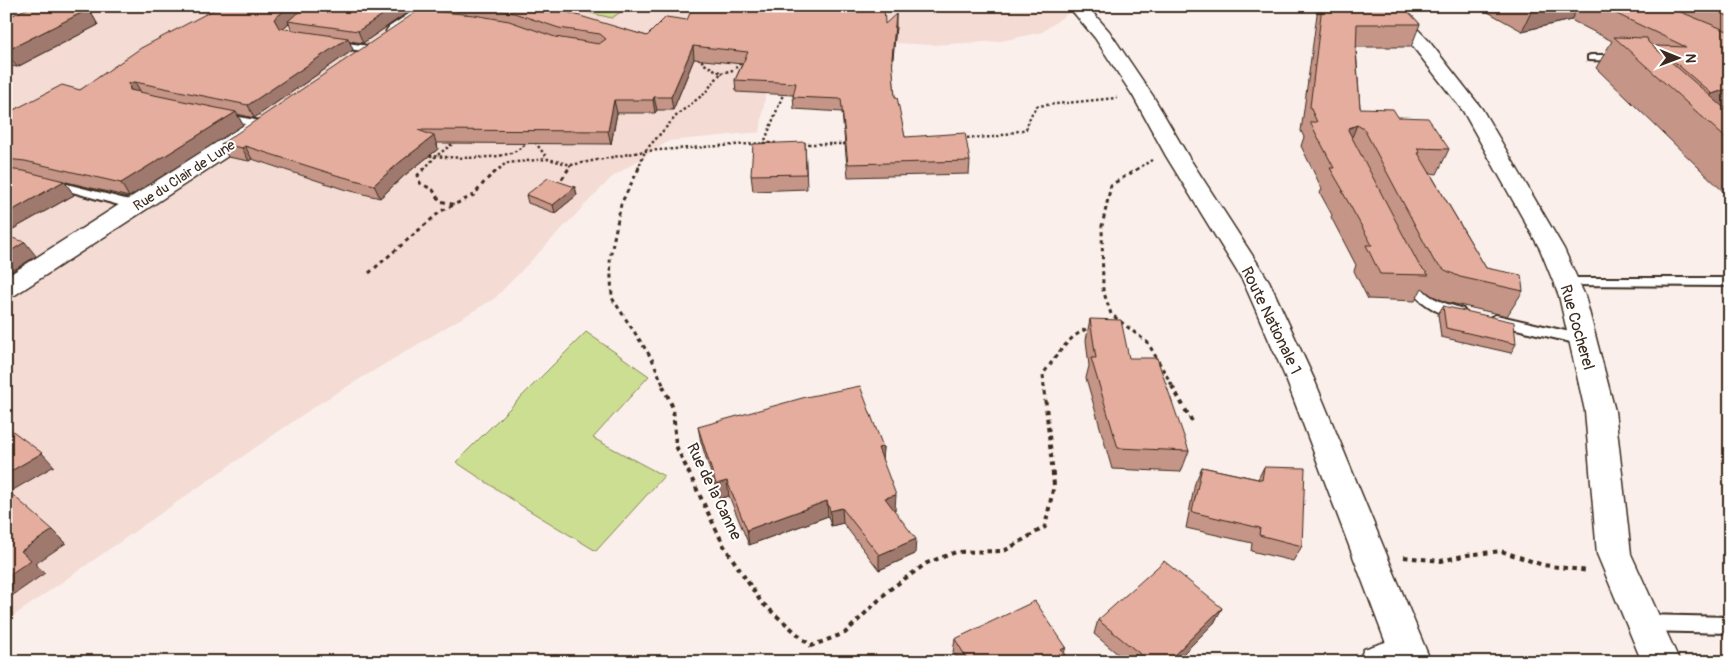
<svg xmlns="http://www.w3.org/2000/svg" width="1736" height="668" font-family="Pangolin,sans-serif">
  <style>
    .built { fill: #f4dbd4 }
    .green { fill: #ccde92; stroke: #848458 }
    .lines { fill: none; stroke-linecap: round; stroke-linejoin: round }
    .lane-casing { stroke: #3b2a1e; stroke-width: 4 }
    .street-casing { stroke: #3b2a1e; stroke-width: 3 }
    .primary-casing { stroke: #3b2a1e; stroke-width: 3 }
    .path-far2 { stroke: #3b2a1e; stroke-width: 2.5; stroke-dasharray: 2.5 2.5; stroke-linecap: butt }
    .path-far1 { stroke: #3b2a1e; stroke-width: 3; stroke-dasharray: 4 4; stroke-linecap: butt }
    .path { stroke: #3b2a1e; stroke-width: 4; stroke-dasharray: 4.5 4.5; stroke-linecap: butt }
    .lane { fill: #fff; fill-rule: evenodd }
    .street { fill: #fff; fill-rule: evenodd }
    .primary { fill: #fff; fill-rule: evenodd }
    .wall { fill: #c59587; stroke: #3b2a1e; fill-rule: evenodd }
    .shaded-wall { fill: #a0796e; stroke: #3b2a1e }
    .building { fill: #e5ad9d; stroke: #3b2a1e }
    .labels { text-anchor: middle; stroke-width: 4; stroke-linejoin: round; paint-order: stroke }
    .far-street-label { font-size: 14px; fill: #3b2a1e; stroke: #fff }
    .street-label { font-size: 16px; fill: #3b2a1e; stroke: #fff }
  </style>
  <rect width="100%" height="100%" fill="#faefeb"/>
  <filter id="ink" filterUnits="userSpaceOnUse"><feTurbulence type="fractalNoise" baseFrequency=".02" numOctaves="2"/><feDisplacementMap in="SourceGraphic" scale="10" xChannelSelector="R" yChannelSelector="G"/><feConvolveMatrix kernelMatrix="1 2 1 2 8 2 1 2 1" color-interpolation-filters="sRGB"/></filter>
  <g filter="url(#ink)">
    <!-- built -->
    <path class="built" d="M6,6H1062L1070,12L1042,32L1001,41L931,45L789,37L766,90L760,132L669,141L612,177L495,298L318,404L6,621Z"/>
    <!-- green -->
    <path class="green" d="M560,6H629L612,18Z
      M586,332L649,376L593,438L664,476L596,551L522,506L456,462Z"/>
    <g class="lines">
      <defs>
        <path id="lane" d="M332,41L369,46L374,49L369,52L329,46L327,44Z
          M1591,55H1620L1625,58L1620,61L1588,60V56Z
          M222,114L261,121L266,124L261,127L218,119L217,117L218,115Z
          M51,180L141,203L143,206L137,210L47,185L45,183L47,181Z
          M1409,276C1417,278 1422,290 1429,295C1439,302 1451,305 1463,309L1465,312L1463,315C1441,321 1413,297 1403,280Z
          M1566,278H1730V286L1561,285L1560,282Z
          M1496,315L1583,335L1588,337L1590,340L1588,343L1583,345L1491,323L1489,320L1491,317Z
          M1643,615L1730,617V633L1643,631L1637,629L1634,623L1637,617Z"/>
        <path id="street" d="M421,6H442L401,35L395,37L389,35L386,31L389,27Z
          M1376,6H1395L1428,40L1482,109L1564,249L1585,296L1615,411L1631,554L1680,662H1642L1597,554L1585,411L1559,296L1540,249L1463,111L1414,48Z
          M255,122L263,123L266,128L263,133L15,295L6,298V277L247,123Z
          M1407,635L1420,640L1426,652L1421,662H1358L1364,649Z"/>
        <path id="primary" d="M1068,6H1087L1109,31L1153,96L1188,156L1269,281L1314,379L1431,662H1393L1286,379L1243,281L1166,156L1133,96L1095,38Z"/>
      </defs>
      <!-- lane casing -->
      <use href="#lane" class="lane-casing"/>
      <!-- street casing -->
      <use href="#street" class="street-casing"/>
      <!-- primary casing -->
      <use href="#primary" class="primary-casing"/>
      <!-- path-far2 -->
      <path class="path-far2" d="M721,73L733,70L743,61
        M962,138L995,137L1026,129L1031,115L1037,106L1117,98
        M535,142L548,159
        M776,143H764L784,92
        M803,144H849
        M425,155C446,158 491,160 511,153C517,151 523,146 528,143
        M571,165L645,151L764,143
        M424,169L435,157L456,141
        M499,169L506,163L548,159L571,165L568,169
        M638,169L645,151L678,114L704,94L721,73L704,64L699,57
        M1137,169L1152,160"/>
      <!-- path-far1 -->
      <path class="path-far1" d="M425,168L418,175L420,183L433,190L440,201L456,205
        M639,168L621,204L610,258L612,298L652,359L664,387
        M1139,168L1111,185L1102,226L1103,290L1111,314L1148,343L1173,387
        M562,179L569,168
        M369,273L441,211L474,195L486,180L500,168
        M1044,387L1043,374C1057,356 1068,335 1091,327"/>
      <!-- path -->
      <path class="path" d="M663,386L673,408L676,446L724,546L761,602L811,646L845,633L889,590L927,563L956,552L1004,551L1045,527L1054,485L1044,386
        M1172,386L1194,425
        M1404,557L1441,561L1467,555L1501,551L1543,565L1589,571"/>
      <!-- lane -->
      <use href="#lane" class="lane"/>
      <!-- street -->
      <use href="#street" class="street"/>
      <!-- primary -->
      <use href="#primary" class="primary"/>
    </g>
    <!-- wall -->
    <path class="wall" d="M221,6H417L363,43L349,41L353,50L254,118L237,114L243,125L129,197L58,180L64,181L74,195L6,233V114L80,90ZM289,23L292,30L282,29Z
      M432,6H539L647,36L687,20L885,24L896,26L892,64L895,97L905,137L970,161L969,174L848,177L842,112L794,109L793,95L736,92L735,80L742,64L694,59L673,110H657L655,113H617L611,144L437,143L438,149L405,175L380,198L343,189L252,159L249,161L228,157L221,144L434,11Z
      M1317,6H1730V106L1724,108L1730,113V198L1596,68L1612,41L1571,20L1522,31L1477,6H1403L1420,24L1411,47H1356L1360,108L1398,117L1449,149L1437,174L1430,173L1486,268L1523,291L1507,316L1446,302L1431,295L1422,288L1415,301L1368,299L1354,271L1356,265L1331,217L1332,215L1320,193L1322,189L1301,146L1304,137L1301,131L1318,7Z
      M89,9L98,25L17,67L6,65V14L13,15Z
      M805,142L807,189L753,191L751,175Z
      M575,187L577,195L555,213L528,203L526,195Z
      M1443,306L1516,344L1511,353L1441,337L1438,314Z
      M1090,319L1129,358L1189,451L1181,472L1112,469L1086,378L1089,366L1086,340Z
      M698,427L883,447L882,458L895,510H894L915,554L879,570L843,523L831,526L828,516L749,545L729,496L719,499L701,442Z
      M1202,467L1258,479L1264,467L1302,546L1293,561L1251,551L1252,543L1186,528L1195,483Z
      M1222,608L1214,623L1175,662H1127L1094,634L1098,620Z
      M955,639L1064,654L1070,662H960L953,652Z"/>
    <!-- shaded-wall -->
    <path class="shaded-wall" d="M290,6H316L288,21L289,23L280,31L274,19Z
      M396,6H417L363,43L358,31Z
      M1544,6H1579L1571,20L1522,31L1533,8Z
      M89,9L98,25L17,67L6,52V51Z
      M896,14V26L892,70V58Z
      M348,38L353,50L254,118L248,105Z
      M693,46L694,59L673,110L671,97Z
      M135,82L142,94L130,90L129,83Z
      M1730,88V106L1702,116L1699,113L1712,94Z
      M654,97L657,110L655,113L653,100Z
      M614,100L617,113L611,144L608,131Z
      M236,112L243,125L129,197L121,183Z
      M1357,125L1347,149L1339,152L1349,128Z
      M434,136L438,149L405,175L380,198L374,185L400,162Z
      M245,146L252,159L249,161L242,148Z
      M64,181L74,195L6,233V214Z
      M575,187L577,195L555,213L553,205Z
      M25,242L36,256L6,275V254Z
      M883,447L882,462L878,448Z
      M42,453L54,466L8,493L6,491V474Z
      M727,481L729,496L719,499L716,484Z
      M896,495L895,510L884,513L885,498Z
      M827,501L828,516L749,545L747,530Z
      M842,508L843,523L831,526L830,511Z
      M53,530L66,543L35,564L45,573L6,600V577L21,551Z
      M916,539L915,554L879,570V555Z
      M1222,608L1214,623L1175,662H1167Z
      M1066,647L1062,660L1061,650Z"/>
    <!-- building -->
    <path class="building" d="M33,6H74L89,9L6,51V14L13,15Z
      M221,6H290L274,19L279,28L348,38L248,105L135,82L129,83L130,90L236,112L121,183L25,161L6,159V114L62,85L80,90L141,48Z
      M309,6H396L358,31L288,21L294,16Z
      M479,6H539L570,13L647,36L666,17L687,20L693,6H884L885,24L896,14L892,58L895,97H897L905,137L965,133L970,161L848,164L841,99L793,97L796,83L735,80L748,52L693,46L671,97H654L653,100H614L608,131L418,130L434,136L400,162L374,185L336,175L245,146L242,148L221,144L419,10L474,15L509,21L555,37L599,44L606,39L600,34L559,28L514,13Z
      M1322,6H1403L1420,24H1357L1356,53L1360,108L1393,109L1398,117L1428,118L1449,149L1417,148L1420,153H1418L1486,268L1521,275L1523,291L1460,277L1445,270L1434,261L1364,129L1357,125L1349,128L1348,130L1419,265L1429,275L1380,274L1366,245H1372L1342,191L1344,192L1330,168H1334L1310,122H1317L1310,107Z
      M1529,6H1544L1533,8Z
      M1600,6H1666L1730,32V88L1712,94L1656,46L1686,47Z
      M1704,6H1730V17Z
      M1614,37L1647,38L1648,42L1730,113V142Z
      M805,142L806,174L751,175L753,144Z
      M6,169L24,171L64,181L6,214Z
      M548,178L575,187L553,205L526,195Z
      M6,236L25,242L6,254Z
      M1443,306L1514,322L1516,344L1446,328Z
      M1090,319L1121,320L1129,358H1157L1189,451L1118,448L1091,358H1096Z
      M860,386L883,447L878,448L896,495L885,498L916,539L879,555L842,508L830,511L827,501L747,530L727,481L716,484L698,427L806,397Z
      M6,426L42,453L6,474Z
      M1202,467L1262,480L1264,467L1305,468L1302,546L1259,535L1260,528L1192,512Z
      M7,490L53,530L21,551L31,560L6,577V491Z
      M1164,561L1222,608L1167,662H1150L1098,620Z
      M1035,601L1066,647L1061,650L1070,662H969L955,639Z"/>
  </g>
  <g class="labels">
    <!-- far-street labels -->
    <g class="far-street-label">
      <text transform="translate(184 175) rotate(-33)" y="5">Rue du Clair de Lune</text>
    </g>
    <!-- street labels -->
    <g class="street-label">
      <text transform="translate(1272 320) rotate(64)" y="6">Route Nationale 1</text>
      <text transform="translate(1578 327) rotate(74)" y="6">Rue Cocherel</text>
      <text transform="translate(715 491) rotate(64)" y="6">Rue de la Canne</text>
    </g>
  </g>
  <!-- margin -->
  <rect width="1736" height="668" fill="none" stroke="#fff" stroke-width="25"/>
  <rect x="12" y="12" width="1711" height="643" fill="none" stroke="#3b2a1e" stroke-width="2" filter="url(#ink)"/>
  <!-- north arrow -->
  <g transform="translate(1678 58) rotate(91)" stroke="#ffffff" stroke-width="4" paint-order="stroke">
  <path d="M0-4L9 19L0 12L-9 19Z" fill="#3b2a1e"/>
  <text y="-8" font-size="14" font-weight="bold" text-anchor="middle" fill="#3b2a1e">N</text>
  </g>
</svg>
